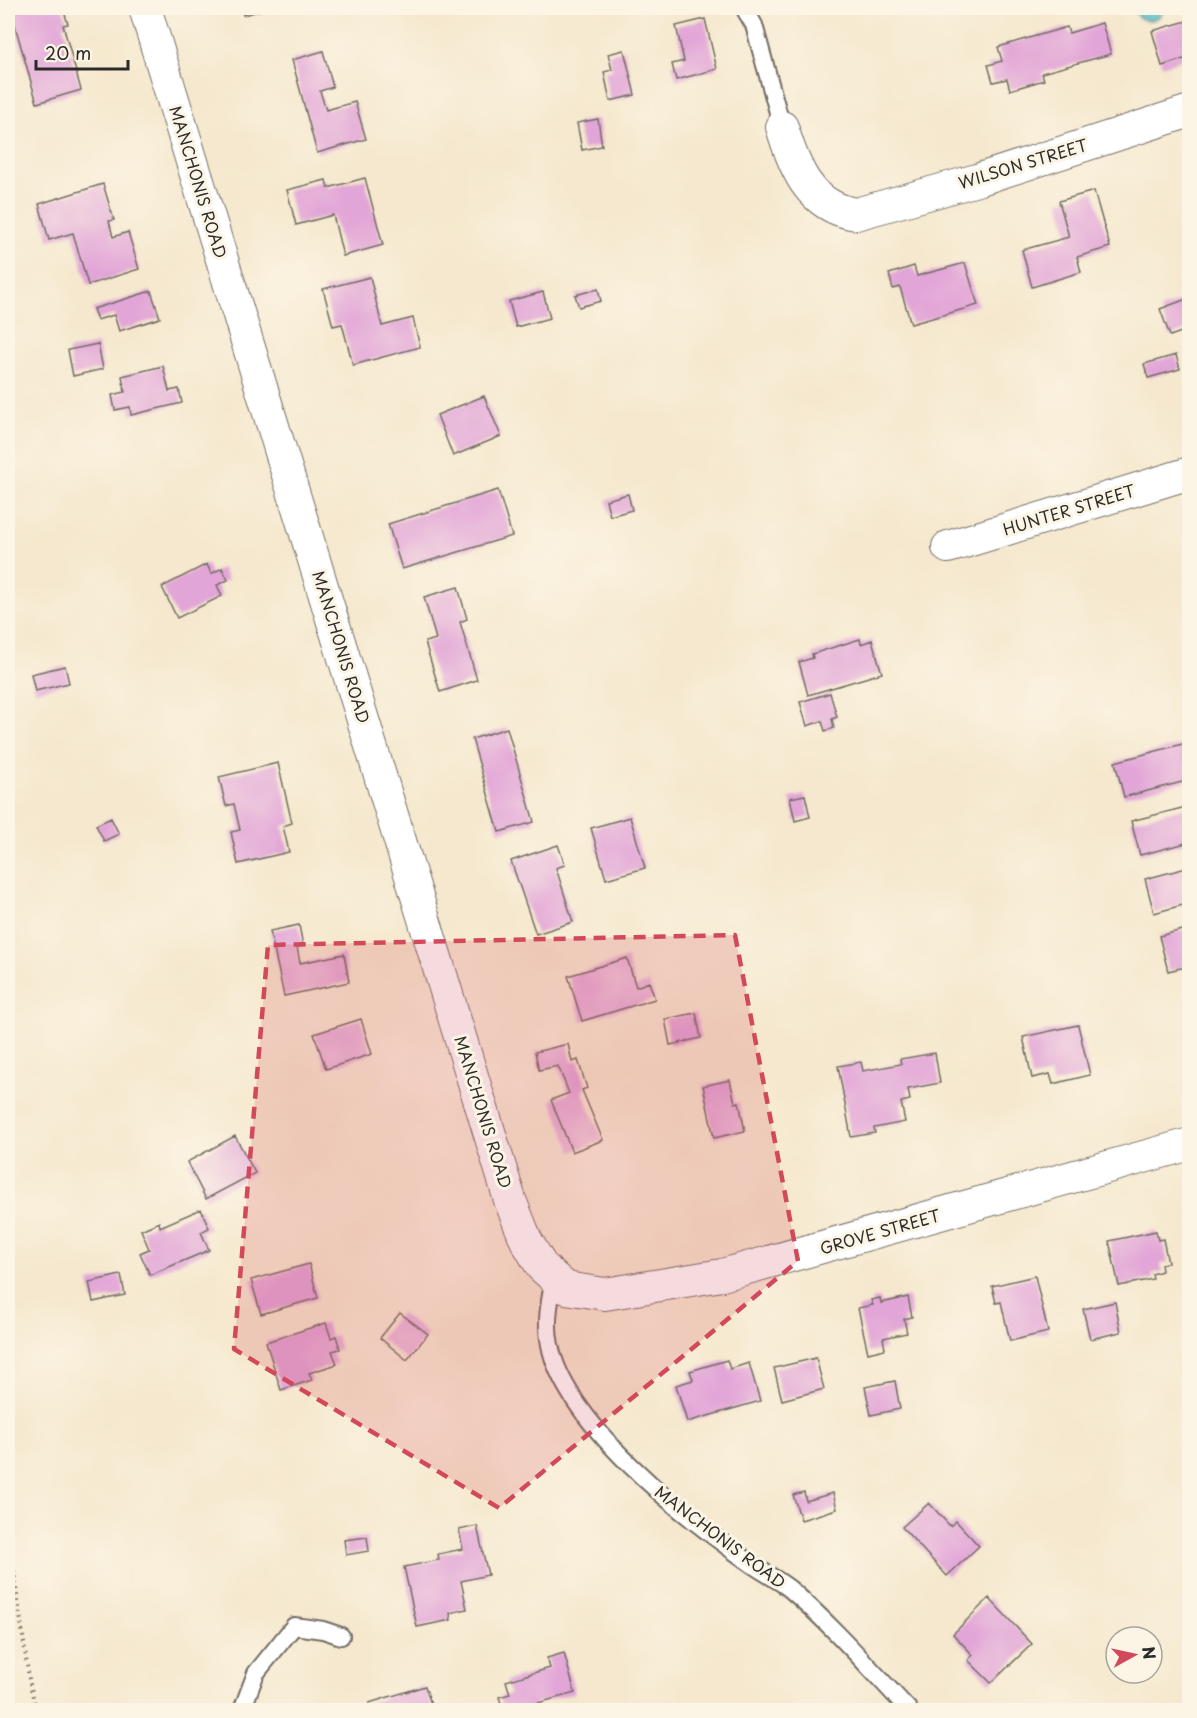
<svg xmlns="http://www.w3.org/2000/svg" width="1197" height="1718" font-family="'Playpen Sans',sans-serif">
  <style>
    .water { fill: #4ebbc7; stroke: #3c7379; stroke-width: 1.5 }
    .building { fill: #e2a5d7 }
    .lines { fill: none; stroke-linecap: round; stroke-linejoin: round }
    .lane-casing { stroke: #726d64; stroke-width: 20 }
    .street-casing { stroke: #726d64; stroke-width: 34 }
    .path { stroke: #726d64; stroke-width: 4; stroke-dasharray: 1.5 4.5; stroke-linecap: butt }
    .lane { stroke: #fff; stroke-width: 16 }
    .street { stroke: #fff; stroke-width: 32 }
    .marked { fill: #d1495b; fill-opacity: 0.2; stroke: #d1495b; stroke-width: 4.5; stroke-dasharray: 12 8; stroke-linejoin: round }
    .labels { text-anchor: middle; stroke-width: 6; stroke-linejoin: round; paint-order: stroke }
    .street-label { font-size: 16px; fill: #2b2b2b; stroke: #fcf5e5 }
  </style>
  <rect width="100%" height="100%" fill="#fcf5e5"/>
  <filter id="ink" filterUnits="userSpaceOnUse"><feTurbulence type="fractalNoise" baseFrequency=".0167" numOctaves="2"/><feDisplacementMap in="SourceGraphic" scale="12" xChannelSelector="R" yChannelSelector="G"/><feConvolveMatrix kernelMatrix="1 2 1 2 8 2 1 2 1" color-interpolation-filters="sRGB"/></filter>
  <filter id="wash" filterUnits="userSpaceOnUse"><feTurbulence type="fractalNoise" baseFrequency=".008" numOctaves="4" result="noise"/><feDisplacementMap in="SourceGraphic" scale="24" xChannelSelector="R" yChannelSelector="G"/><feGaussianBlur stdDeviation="1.35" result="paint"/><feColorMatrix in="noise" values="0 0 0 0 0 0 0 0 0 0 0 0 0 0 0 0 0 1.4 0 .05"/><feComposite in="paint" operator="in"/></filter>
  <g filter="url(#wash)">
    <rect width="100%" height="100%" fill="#f5e8ce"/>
    <!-- water -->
    <path class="water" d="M1133,8H1166C1158,23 1140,26 1133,8Z"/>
    <g id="blocks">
      <!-- building -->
      <path class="building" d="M10,8H63L68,24L63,25L81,90L37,103Z
        M241,8H271L243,15Z
        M705,19L717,69L676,80L672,64L684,61L676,26Z
        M1190,20V57L1162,66L1152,31Z
        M1102,23L1111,54L1042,73L1044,80L1010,90L1007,79L993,82L988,65L1002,61L998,47L1067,27L1069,33Z
        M624,50L635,95L610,101L604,72L612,70L608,54Z
        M323,51L333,87L320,91L326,110L355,102L366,139L317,153L292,60Z
        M598,119L602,146L582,150L577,123Z
        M365,178L383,245L343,256L333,215L296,225L287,190L326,180L328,188Z
        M103,184L114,220L109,221L113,237L128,232L139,269L88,285L73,233L49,240L39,204Z
        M1094,191L1110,247L1077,257L1081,272L1032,287L1022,250L1069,237L1059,201Z
        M965,263L978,305L911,324L900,287L893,289L889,274L914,266L917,276Z
        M370,277L382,326L413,318L420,347L353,365L342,324L333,326L323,289Z
        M598,289L601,301L579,307L575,295Z
        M151,291L160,318L119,331L114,315L97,320L93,309Z
        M543,292L550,318L516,327L509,301Z
        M1189,298L1190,329L1170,336L1160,309Z
        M98,344L103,369L73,376L68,350Z
        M1176,355L1180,369L1148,378L1144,364Z
        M163,366L169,391L179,389L182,403L131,415L130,407L115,410L112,395L125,392L122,376Z
        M484,396L501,436L453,456L437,415Z
        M498,490L512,536L402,569L388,524Z
        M628,494L632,510L610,516L606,500Z
        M207,564L211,574L222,568L228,580L217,585L222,596L177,618L162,587Z
        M458,587L467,619L460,622L477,680L440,692L425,642L436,639L424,597Z
        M860,639L861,644L872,640L882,673L808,695L799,662L813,658L812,654Z
        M65,666L69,683L35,691L31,674Z
        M830,693L837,717L832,719L834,728L825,731L822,721L807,726L800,702Z
        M507,728L534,822L499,832L472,739Z
        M1190,742V780L1124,797L1115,762Z
        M278,763L292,823L283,826L289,852L238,864L231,832L240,830L234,804L226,806L219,777Z
        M805,795L810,817L795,821L790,798Z
        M1190,806V842L1140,855L1131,821Z
        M630,817L645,868L606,879L591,828Z
        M111,818L119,834L104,841L96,825Z
        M558,845L565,865L556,868L573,922L536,934L511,861Z
        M1190,867V903L1154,913L1145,879Z
        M299,925L303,946L297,947L300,963L344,954L349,982L284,996L270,931Z
        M1190,928V966L1168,971L1159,936Z
        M627,958L636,987L649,982L655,999L582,1021L568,976Z
        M696,1013L701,1038L670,1045L665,1019Z
        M361,1019L372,1054L326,1069L314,1034Z
        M1078,1025L1090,1075L1053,1084L1050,1074L1032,1078L1023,1037Z
        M568,1044L572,1062L578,1060L587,1088L582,1090L603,1140L572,1152L551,1100L569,1093L558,1066L539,1070L535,1052Z
        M935,1053L940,1083L908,1089L910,1100L901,1102L905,1122L874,1128L875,1133L851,1137L838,1066L861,1062L863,1071L901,1064L900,1059Z
        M730,1080L735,1103L739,1102L745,1131L714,1138L703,1086Z
        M235,1136L255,1173L206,1199L187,1162Z
        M201,1209L209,1228L201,1232L209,1250L150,1275L140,1253L149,1249L141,1230L159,1222L160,1227Z
        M1156,1231L1158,1240L1163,1239L1168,1263L1161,1264L1162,1271L1152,1274L1153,1279L1119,1286L1109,1241Z
        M309,1264L318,1298L261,1314L251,1280Z
        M121,1275L125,1295L93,1302L89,1282Z
        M1035,1276L1048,1332L1010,1341L1001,1302L996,1303L992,1286Z
        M908,1297L912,1317L904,1319L907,1333L883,1338L885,1349L868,1353L858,1308L873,1305L871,1300L880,1298L881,1303Z
        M1115,1302L1121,1332L1090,1339L1083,1309Z
        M400,1313L428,1334L407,1360L380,1338Z
        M326,1323L331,1338L336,1336L340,1349L332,1351L337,1364L309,1373L312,1380L281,1390L266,1342Z
        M816,1358L824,1389L782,1400L774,1368Z
        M727,1360L730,1369L749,1363L760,1401L687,1422L676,1385L693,1380L690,1371Z
        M895,1381L900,1409L871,1415L865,1387Z
        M804,1492L806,1501L833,1493L837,1509L801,1520L793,1495Z
        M929,1503L950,1526L956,1521L979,1546L947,1576L902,1527Z
        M477,1526L488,1575L461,1581L467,1609L450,1613L451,1620L417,1627L404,1567L439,1560L438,1554L463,1549L459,1530Z
        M367,1537L369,1551L346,1555L344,1540Z
        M989,1598L1032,1644L991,1683L968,1660L973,1655L953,1634Z
        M564,1653L575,1693L534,1704L536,1710H503L499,1697L510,1694L506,1681L550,1668L547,1658Z
        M425,1686L433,1710H371L369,1703Z"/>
    </g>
  </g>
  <g filter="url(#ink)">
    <use href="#blocks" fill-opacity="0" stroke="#726d64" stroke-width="1.5"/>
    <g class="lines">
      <defs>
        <path id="lane" d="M744,8L754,25L782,127
          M554,1278C550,1300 545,1322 550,1345C565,1423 684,1516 746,1560C760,1571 778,1579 791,1590C834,1627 871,1670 909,1710
          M242,1710L256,1673L294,1626L323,1630L341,1636"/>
        <path id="street" d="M145,8L510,1200L526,1240L542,1267L566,1288L605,1294L722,1275L1190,1144
          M782,127C794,167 809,207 856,214L977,180L1190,111
          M948,547L1190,473"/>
      </defs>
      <!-- lane casing -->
      <use href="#lane" class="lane-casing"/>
      <!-- street casing -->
      <use href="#street" class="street-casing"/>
      <!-- path -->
      <path class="path" d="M8,1529L29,1679L36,1710"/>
      <!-- lane -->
      <use href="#lane" class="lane"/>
      <!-- street -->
      <use href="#street" class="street"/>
    </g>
  </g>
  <!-- marked area -->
  <path class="marked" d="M735,935L798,1261L499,1508L234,1349L268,945Z"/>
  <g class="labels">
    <!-- street labels -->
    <g class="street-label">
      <text transform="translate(1023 164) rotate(-17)" y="6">WILSON STREET</text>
      <text transform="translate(198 182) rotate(73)" y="6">MANCHONIS ROAD</text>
      <text transform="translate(1069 510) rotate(-17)" y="6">HUNTER STREET</text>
      <text transform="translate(341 647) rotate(73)" y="6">MANCHONIS ROAD</text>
      <text transform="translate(483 1112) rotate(73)" y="6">MANCHONIS ROAD</text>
      <text transform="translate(880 1232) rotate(-16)" y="6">GROVE STREET</text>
      <text transform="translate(720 1537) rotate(37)" y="6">MANCHONIS ROAD</text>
    </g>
  </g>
  <!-- margin -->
  <rect width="1197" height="1718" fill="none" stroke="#fcf5e5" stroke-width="30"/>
  <!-- north arrow -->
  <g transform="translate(1134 1655) rotate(82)"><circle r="28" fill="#fcf5e5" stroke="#a8a49b" stroke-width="1.5"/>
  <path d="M0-4.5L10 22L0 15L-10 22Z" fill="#d1495b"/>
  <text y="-9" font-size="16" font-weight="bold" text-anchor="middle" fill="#2b2b2b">N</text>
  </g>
  <!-- scale -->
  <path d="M36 60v9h92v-9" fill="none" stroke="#2b2b2b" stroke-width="3"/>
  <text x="45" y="60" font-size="18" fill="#2b2b2b" stroke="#fcf5e5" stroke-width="4.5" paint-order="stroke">20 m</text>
</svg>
